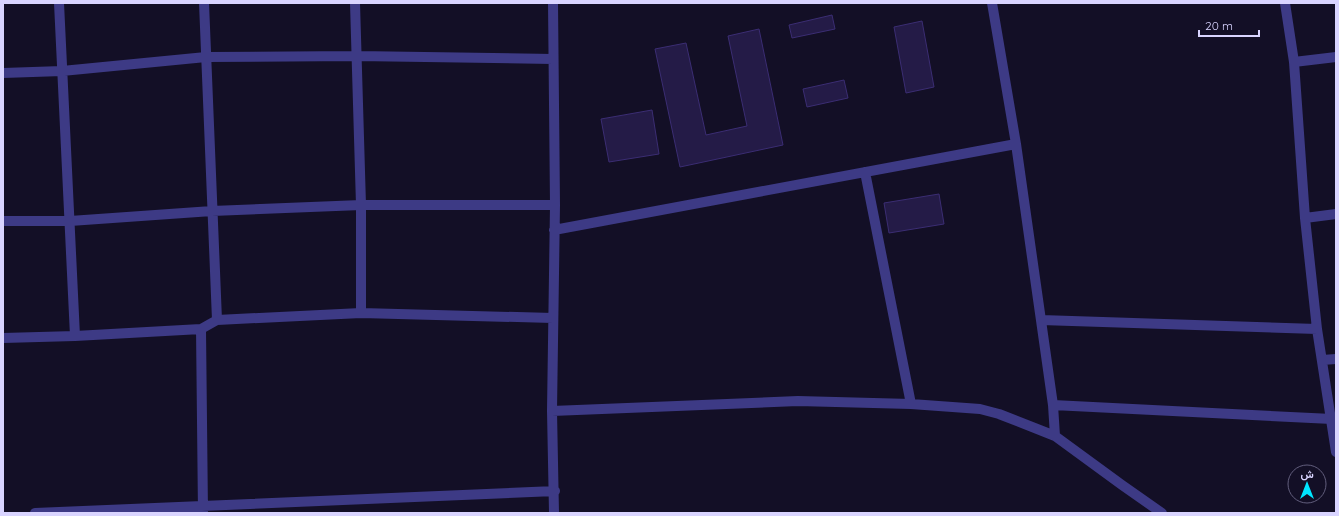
<svg xmlns="http://www.w3.org/2000/svg" width="1339" height="516" font-family="Quicksand,Vazirmatn,sans-serif">
  <style>
    .building { fill: #241b47; stroke: #3b2d73 }
    .lines { fill: none; stroke-linecap: round; stroke-linejoin: round }
    .street { stroke: #3d3a85; stroke-width: 10 }
  </style>
  <rect width="100%" height="100%" fill="#130f26"/>
  <!-- building -->
  <path class="building" d="M832,15L835,29L792,38L789,25Z
    M922,21L934,87L906,93L894,27Z
    M759,29L783,145L680,167L655,49L686,43L706,135L747,126L728,36Z
    M844,80L848,98L807,107L803,89Z
    M652,110L659,154L609,162L601,119Z
    M939,194L944,224L889,233L884,203Z"/>
  <g class="lines">
    <!-- street -->
    <path class="street" d="M204,3L217,320
      M355,3L361,205V313
      M553,3L555,205L552,411L554,513
      M992,3L1016,144L1053,405L1055,436
      M1285,3L1294,62L1305,218L1317,329L1336,452
      M1294,62L1336,57
      M3,73L62,71L206,57L357,56L553,59
      M865,172L911,404
      M1305,218L1336,214
      M3,221H70L212,211L361,205H555
      M554,230L1016,144
      M1041,320L1317,329
      M201,329L203,513
      M75,336L201,329L217,320L361,313L553,318
      M3,338L75,336L59,3
      M1322,360L1336,359
      M1053,405L1332,419
      M552,411L798,401L911,404L980,409L999,414L1055,436L1122,485L1162,513
      M35,513L555,491"/>
  </g>
  <!-- border -->
  <rect width="1339" height="516" fill="none" stroke="#d9d4ff" stroke-width="8"/>
  <!-- north arrow -->
  <g transform="translate(1307 484)"><circle r="19" fill="#130f26" stroke="#625e7d"/>
  <path d="M0-3L7 15L0 10L-7 15Z" fill="#00e5ff"/>
  <text y="-6" font-size="11" font-weight="bold" text-anchor="middle" fill="#d9d4ff">ش</text>
  </g>
  <!-- scale -->
  <path d="M1199 30v6h60v-6" fill="none" stroke="#d9d4ff" stroke-width="2"/>
  <text x="1205" y="30" font-size="12" fill="#d9d4ff" stroke="#130f26" stroke-width="3" paint-order="stroke">20 m</text>
</svg>
